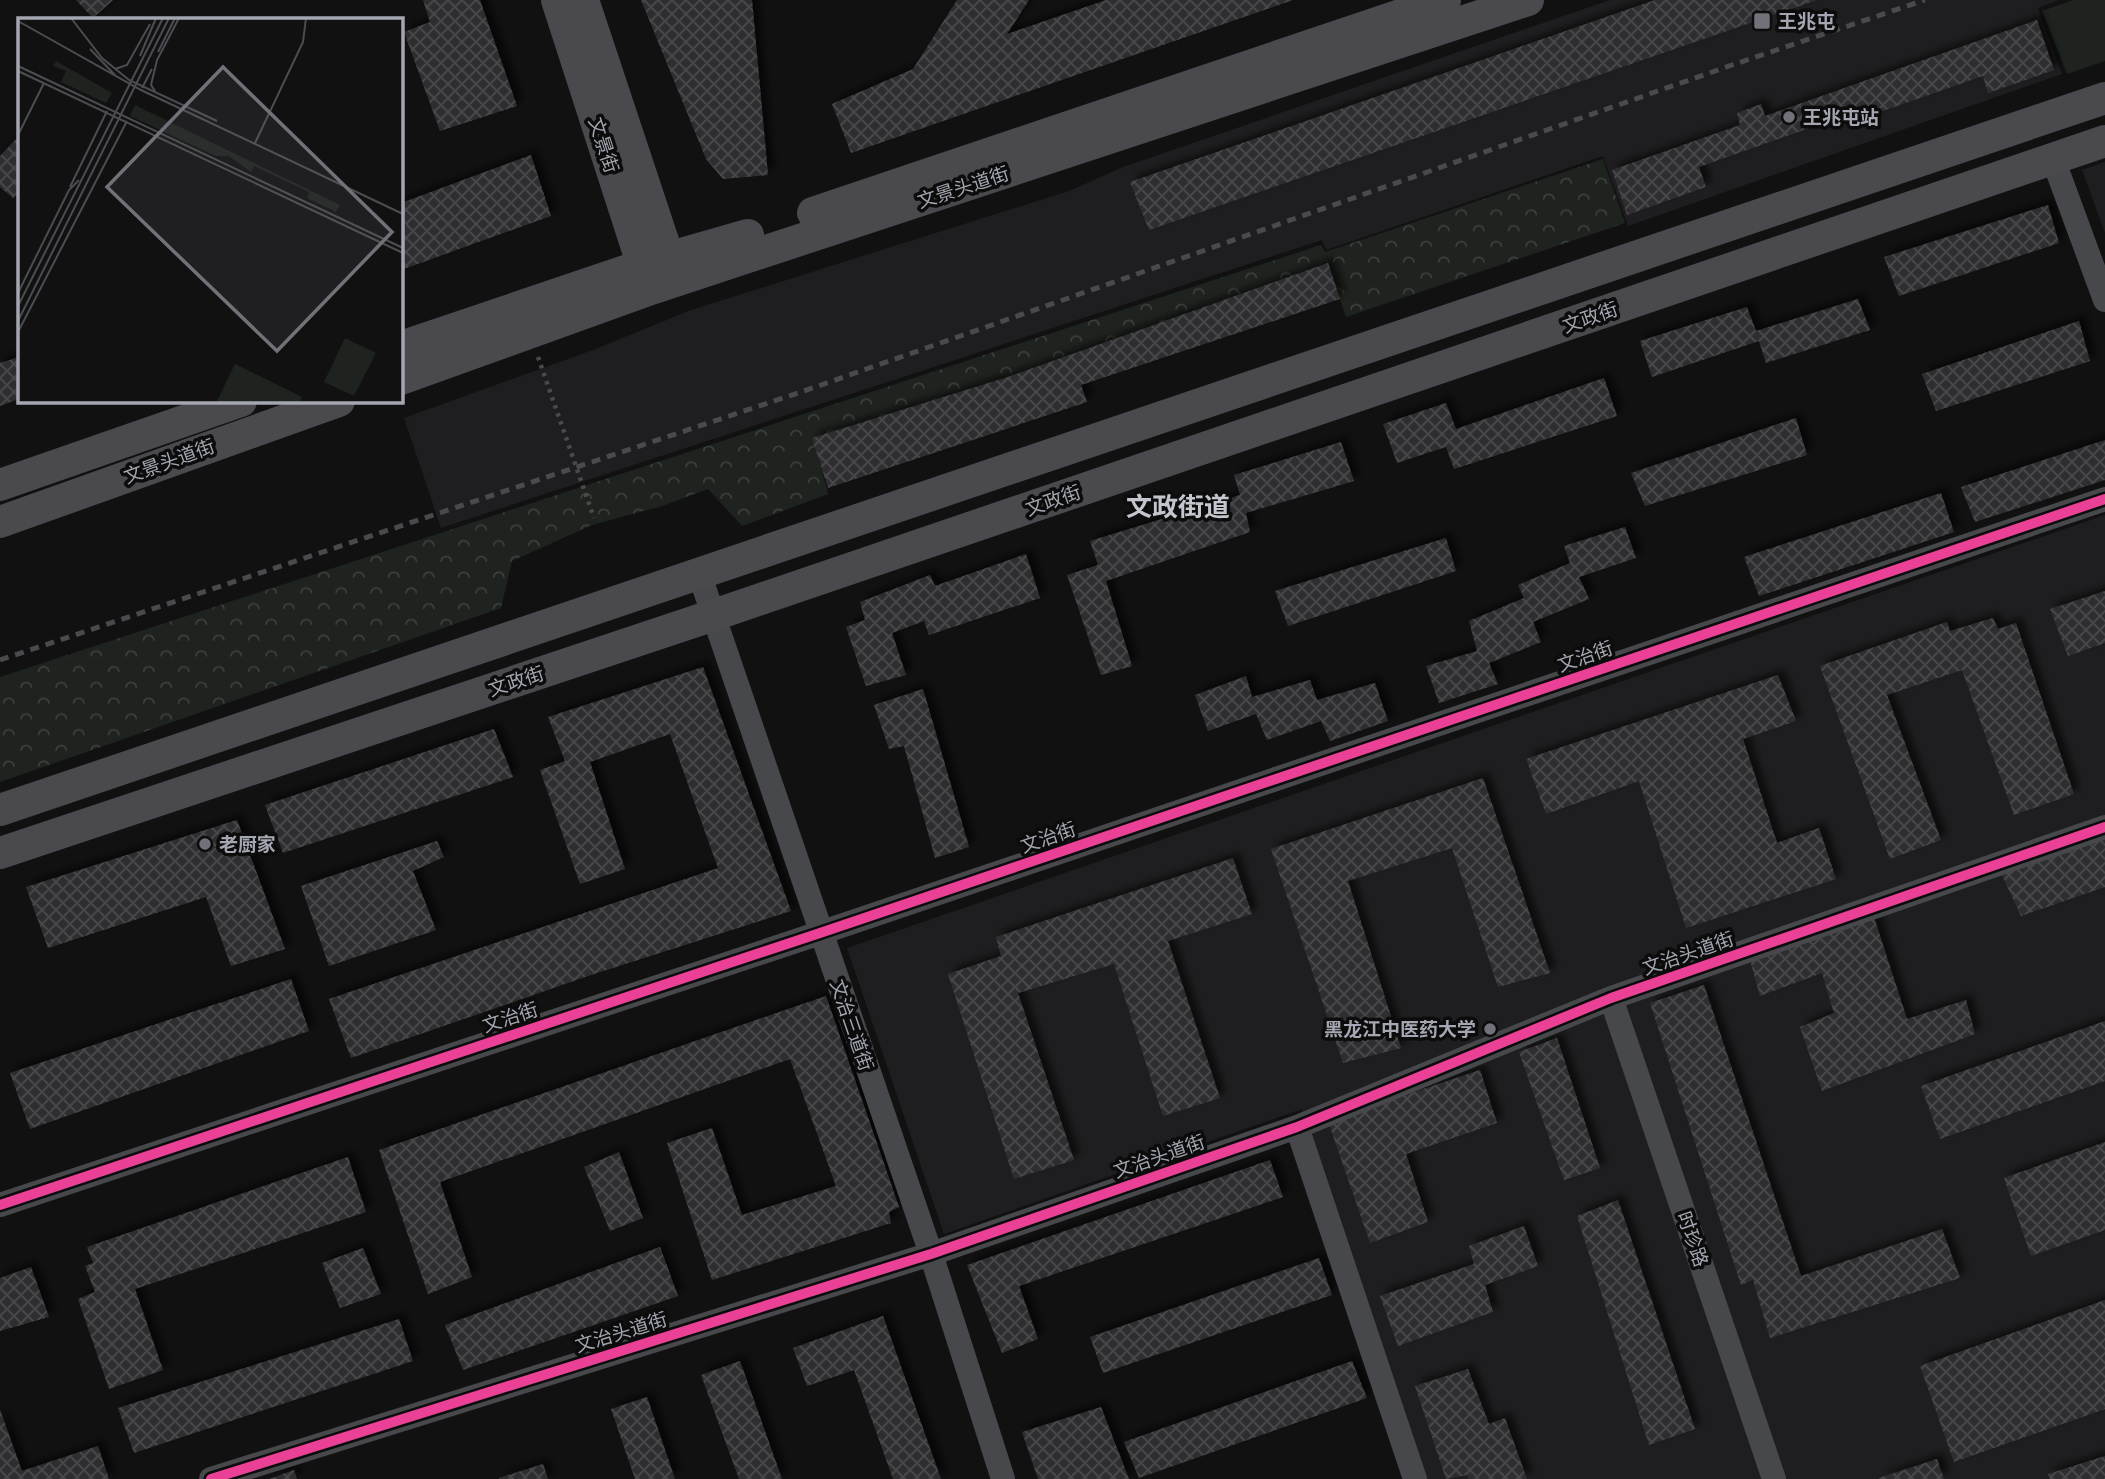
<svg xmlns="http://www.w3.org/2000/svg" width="2105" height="1479" font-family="'Work Sans','Noto Sans SC',sans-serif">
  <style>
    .built { fill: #1e1e20 }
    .grass { fill: #1e231f }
    .park { fill: url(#park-crowns) }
    .building { fill: url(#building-cross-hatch); filter: url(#shadow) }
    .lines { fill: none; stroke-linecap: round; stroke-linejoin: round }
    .minor { stroke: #47484b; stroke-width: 24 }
    .major { stroke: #4a4a4e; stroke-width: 32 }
    .rail { stroke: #494a4d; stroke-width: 5; stroke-dasharray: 9 7; stroke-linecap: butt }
    .path-bridge { stroke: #49494c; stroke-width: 4.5; stroke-dasharray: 3.5 5; stroke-linecap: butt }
    .cycleway-casing { stroke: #0c0c0d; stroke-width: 15 }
    .cycleway { stroke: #ea4096; stroke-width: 10 }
    .poi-dot { fill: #717279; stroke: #0c0c0d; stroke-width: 2.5 }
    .labels { text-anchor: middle; stroke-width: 7; stroke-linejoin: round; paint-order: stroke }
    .poi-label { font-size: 19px; font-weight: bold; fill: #a4a7b1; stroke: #0c0c0d; text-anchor: start }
    .street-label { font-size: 19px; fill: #a4a7b1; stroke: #0c0c0d }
    .district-label { font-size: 26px; font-weight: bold; fill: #c4c6ce; stroke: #0c0c0d }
    .inset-road { fill: none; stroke: #4c4d52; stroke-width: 2 }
    .view { fill: #717279; fill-opacity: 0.15; stroke: #717279; stroke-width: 3.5 }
    .inset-edge { fill: none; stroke: #a4a7b1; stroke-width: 3.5 }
  </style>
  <defs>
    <pattern id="park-crowns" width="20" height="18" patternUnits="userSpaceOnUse" patternTransform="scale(1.75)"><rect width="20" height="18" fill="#1e231f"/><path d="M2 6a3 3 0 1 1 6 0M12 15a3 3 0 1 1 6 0" fill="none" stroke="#3c403d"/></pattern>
    <pattern id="building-cross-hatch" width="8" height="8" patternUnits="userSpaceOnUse" patternTransform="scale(1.75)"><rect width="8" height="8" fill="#2f2f30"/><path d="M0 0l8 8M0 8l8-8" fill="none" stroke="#4a4a4c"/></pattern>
    <filter id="shadow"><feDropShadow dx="6" dy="-6" stdDeviation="3.5" flood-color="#0009"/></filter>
  </defs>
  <rect width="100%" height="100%" fill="#111112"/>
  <!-- built -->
  <path class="built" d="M1610,0H2059L2038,8L2062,74L1628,226L1603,156L1326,250L1322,240L441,528L404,418L593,350L691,310L1069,191L1123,167Z
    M2105,162V233L2082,170Z
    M2105,515V1479H1426L1302,1109L944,1234L847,948Z"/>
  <!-- grass -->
  <path class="grass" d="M2073,0H2105V61L2067,74L2042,11Z"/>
  <!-- park -->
  <path class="park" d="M1603,159L1625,223L1346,317L1328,263L1008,377L813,438L828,494L742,526L708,489L662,506L592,525L512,561L501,608L0,782V677L1321,245L1325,252Z"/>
  <!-- building -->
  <path class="building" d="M76,0H113L93,18Z
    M423,0H480L517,106L440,131L404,32L430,22Z
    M641,0H752L768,175L723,179L706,159Z
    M957,0H1029L1007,34L1106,0H1293L851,153L832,104L913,69Z
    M1655,0H1817L1149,230L1130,182Z
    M2037,20L2054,70L1988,93L1983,76L1863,118L1860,110L1699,167L1706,187L1627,215L1612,170L1740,125L1737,113L1761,104L1765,116Z
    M19,136V192L13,198L0,187V156Z
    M531,155L551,216L401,270V228L406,226L401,214V203Z
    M2048,205L2059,243L1899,296L1884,257Z
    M1328,263L1340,299L1081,385L1087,402L828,488L812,438L1008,377Z
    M1858,299L1870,330L1766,363L1759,341L1652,377L1640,341L1747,307L1756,331Z
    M2079,321L2090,361L1936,411L1922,374Z
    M19,357V399L0,406V363Z
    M1604,378L1617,416L1454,469L1446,447L1397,463L1383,424L1446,403L1456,429Z
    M1796,418L1807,455L1645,506L1631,473Z
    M2105,440V480L1975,522L1961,487Z
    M1341,442L1354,481L1246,513L1250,532L1106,581L1132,666L1101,675L1067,575L1098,565L1090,541L1240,495L1234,475Z
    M1941,493L1954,532L1759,596L1744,557Z
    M1625,527L1636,558L1579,577L1589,599L1533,622L1541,642L1489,663L1498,684L1439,703L1426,666L1477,651L1469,621L1524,598L1518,585L1570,563L1564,546Z
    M1446,538L1456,571L1288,626L1275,591Z
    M1026,554L1040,598L929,635L924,621L892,633L906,675L866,686L846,627L865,620L860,602L930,575L935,586Z
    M2105,591V643L2068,656L2050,609Z
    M1993,618L1998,629L2016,623L2074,794L2014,815L1962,670L1887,695L1941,840L1890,859L1820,666L1947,622L1950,631Z
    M703,667L791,911L591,975L351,1058L329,999L718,868L670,734L590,762L625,869L580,884L540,770L565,761L548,717Z
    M1778,675L1796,721L1743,739L1777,843L1819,828L1836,879L1686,928L1639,781L1546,814L1526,759Z
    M1246,676L1252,697L1310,680L1317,700L1375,683L1388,721L1330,741L1321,721L1267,740L1256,714L1208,731L1195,695Z
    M923,689L969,847L935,858L904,746L889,749L874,705Z
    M494,729L513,777L283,853L265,805Z
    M1483,778L1550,973L1498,987L1452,848L1348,881L1401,1048L1343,1063L1271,849Z
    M237,820L285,949L231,966L206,897L48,948L26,887Z
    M2105,838V887L2021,916L2001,873Z
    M437,841L444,857L413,871L436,930L329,966L301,886Z
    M1233,858L1252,914L1168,941L1220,1098L1163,1116L1114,964L1018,993L1074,1160L1014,1179L948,974L1001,956L996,937Z
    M1873,914L1907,1019L1966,1000L1975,1034L1822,1091L1800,1027L1834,1013L1822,973L1760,996L1748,953Z
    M291,979L309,1031L30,1129L10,1073Z
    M1704,985L1801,1276L1942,1229L1960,1278L1770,1338L1753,1280L1741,1285L1650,1003Z
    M826,996L899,1207L889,1212L891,1223L712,1280L667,1143L712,1128L742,1215L836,1186L790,1059L440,1182L472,1277L428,1294L379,1150Z
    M2105,1021V1081L1940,1139L1921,1086Z
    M1557,1038L1600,1168L1564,1180L1519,1052Z
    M1480,1070L1497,1123L1406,1154L1428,1222L1370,1243L1328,1121Z
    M2105,1142V1230L2031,1256L2004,1178Z
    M619,1152L643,1218L610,1231L584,1167Z
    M348,1157L366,1212L135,1289L163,1370L109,1389L78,1299L95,1292L85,1266L93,1263L87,1247Z
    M1270,1160L1283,1197L1019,1286L1038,1339L1002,1353L967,1265Z
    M1618,1200L1695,1429L1649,1445L1577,1216Z
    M1524,1226L1538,1266L1485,1285L1493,1312L1398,1346L1380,1296L1474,1264L1469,1246Z
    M660,1247L678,1296L463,1370L445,1325Z
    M363,1248L381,1294L340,1308L322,1263Z
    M1319,1258L1332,1295L1103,1373L1090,1337Z
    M31,1267L49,1317L0,1331V1278Z
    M2105,1300V1409L1954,1462L1920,1366Z
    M883,1316L941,1479H893L854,1370L807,1386L793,1348Z
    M399,1319L413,1361L134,1453L118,1408Z
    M740,1361L782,1479H739L701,1375Z
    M1352,1361L1367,1398L1139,1478L1124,1442Z
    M1468,1369L1489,1424L1505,1418L1527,1479H1469L1467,1475L1446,1479L1415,1386Z
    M647,1397L675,1479H635L611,1409Z
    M1101,1407L1129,1479H1038L1022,1432Z
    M0,1410L22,1471L98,1446L109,1479H0Z
    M2105,1456V1479H2050L2048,1474Z
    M1937,1459L1944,1479H1879V1478Z
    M543,1464L548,1479H499V1478Z
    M294,1470L297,1479H269Z"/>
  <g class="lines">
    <!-- minor -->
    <path class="minor" d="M2053,159L2105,300
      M699,573L931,1254L1003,1479
      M1611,998L1774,1479
      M1297,1127L1415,1479
      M0,1205L820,933L2105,499
      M211,1479L931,1254L1297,1127L1611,998L2105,827"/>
    <!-- major -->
    <path class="major" d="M557,0L649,285
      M583,0L675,277
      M813,213L1445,0
      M401,347L643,265L748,235
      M401,379L651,289L1528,0
      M0,485L241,401
      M0,522L339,401
      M0,810L2105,98
      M0,853L714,615L2105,141"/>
    <!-- rail -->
    <path class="rail" d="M0,660L801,392L1732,65L1925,0"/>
    <!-- path-bridge -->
    <path class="path-bridge" d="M538,357L594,518"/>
    <defs>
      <path id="cycleway" d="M0,1205L820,933L2105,499
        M211,1479L931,1254L1297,1127L1611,998L2105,827"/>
    </defs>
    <!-- cycleway casing -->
    <use href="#cycleway" class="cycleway-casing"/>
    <!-- cycleway -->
    <use href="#cycleway" class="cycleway"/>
  </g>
  <!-- markers -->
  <g class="poi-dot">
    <rect x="1753" y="12" width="18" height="18" rx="3.5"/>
    <circle cx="1789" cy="117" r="7"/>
    <circle cx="205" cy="844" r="7"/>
    <circle cx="1490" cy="1029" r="7"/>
  </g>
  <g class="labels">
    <!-- poi labels -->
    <g class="poi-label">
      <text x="1778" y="28">王兆屯</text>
      <text x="1803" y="124">王兆屯站</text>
      <text x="219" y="851">老厨家</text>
      <text x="1476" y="1036" text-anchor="end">黑龙江中医药大学</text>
    </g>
    <!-- street labels -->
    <g class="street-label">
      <text transform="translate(604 145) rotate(72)" y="7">文景街</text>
      <text transform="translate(963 187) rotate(-18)" y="7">文景头道街</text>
      <text transform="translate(1590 317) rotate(-19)" y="7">文政街</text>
      <text transform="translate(169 461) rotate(-20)" y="7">文景头道街</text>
      <text transform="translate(1053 500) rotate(-19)" y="7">文政街</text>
      <text transform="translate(1585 656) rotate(-19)" y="7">文治街</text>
      <text transform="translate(516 681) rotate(-18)" y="7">文政街</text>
      <text transform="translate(1048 837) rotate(-19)" y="7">文治街</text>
      <text transform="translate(1688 953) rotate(-19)" y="7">文治头道街</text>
      <text transform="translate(510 1017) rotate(-18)" y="7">文治街</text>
      <text transform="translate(852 1025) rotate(71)" y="7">文治三道街</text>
      <text transform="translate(1159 1156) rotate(-19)" y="7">文治头道街</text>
      <text transform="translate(1693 1239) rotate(71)" y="7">时珍路</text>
      <text transform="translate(621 1332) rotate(-17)" y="7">文治头道街</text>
    </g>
    <!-- district labels -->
    <g class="district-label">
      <text x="1178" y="516">文政街道</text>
    </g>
  </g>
  <!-- overview -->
  <g transform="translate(18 18)">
    <rect width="385" height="385" fill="#111112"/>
    <path d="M327,320L358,335L336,378L306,364Z" fill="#1e231f"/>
    <path d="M38,43L94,75L88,85L43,64L48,53L35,48ZM117,87L322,187L318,194L289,180L291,174L236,148L233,154L211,138H198L112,98ZM217,346L284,379L282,385H198Z" fill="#1e231f"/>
    <path class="inset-road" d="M53,0L84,40L111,62L199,103M0,3L123,72L385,196M72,31L97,57M140,34L157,0M122,38L138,0M0,48L385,230M97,51L109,47L132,6M0,53L385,235M124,70L134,51M137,73L133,67L139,42L161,0M0,117L26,65M237,125L285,24L288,0M52,169L89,93M0,275L51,172L61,162M0,288L145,0M0,303L151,0M0,314L109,103"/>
    <path class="view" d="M205,49L374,214L259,333L89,169Z"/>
    <rect width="385" height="385" class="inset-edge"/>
  </g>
</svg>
